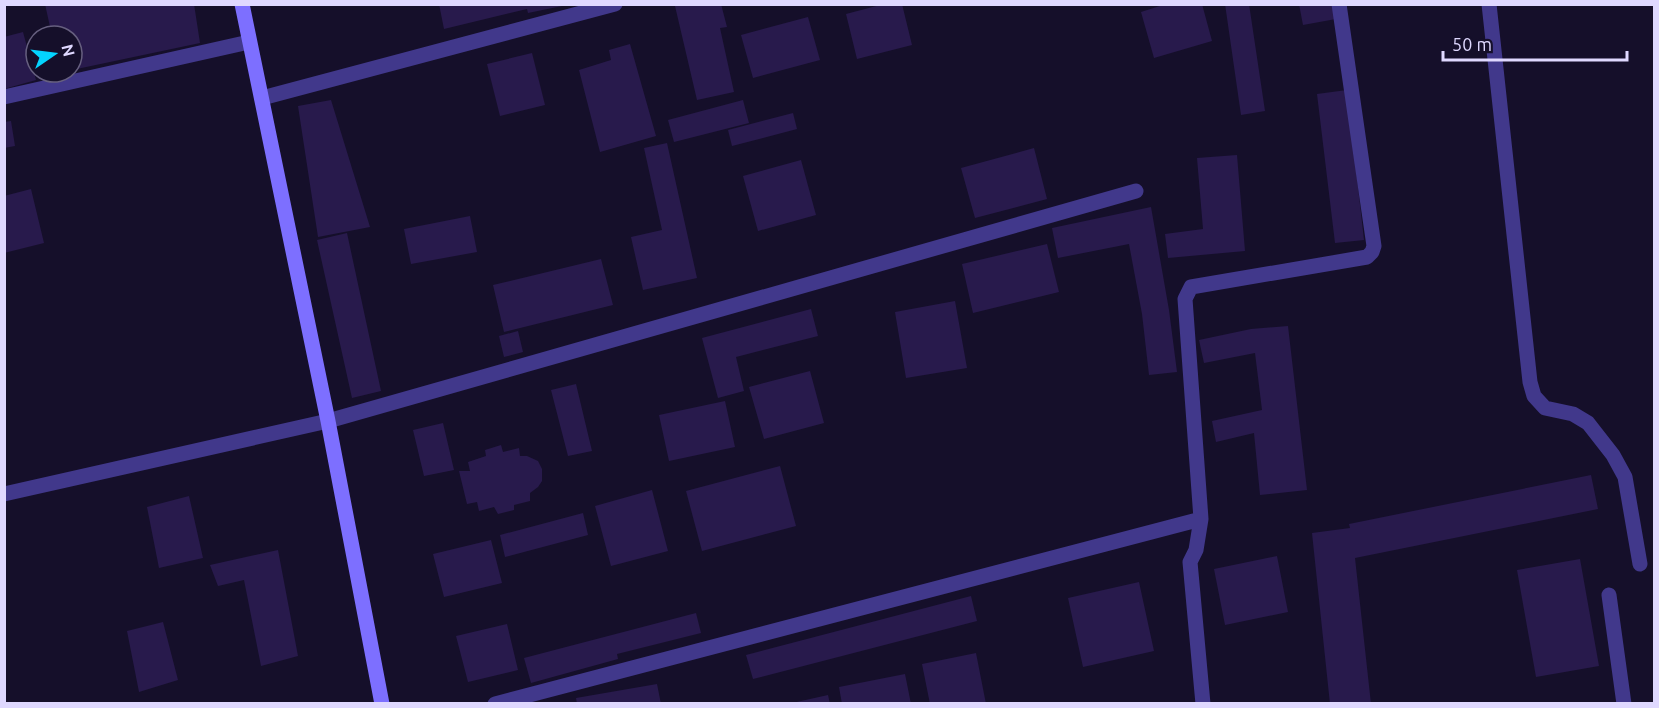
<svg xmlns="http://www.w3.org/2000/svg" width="1659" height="708" font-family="Ubuntu,sans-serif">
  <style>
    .building { fill: #281a4c }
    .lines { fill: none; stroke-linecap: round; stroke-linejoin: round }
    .service { stroke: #41388b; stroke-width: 15 }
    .minor { stroke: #41388b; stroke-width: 15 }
    .secondary { stroke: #7d6fff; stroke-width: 15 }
  </style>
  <rect width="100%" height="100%" fill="#150f2a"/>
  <!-- building -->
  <path class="building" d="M45,4H194L200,43L72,70V36H52Z
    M439,4H562V6L528,13L527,9L444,29Z
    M681,4H721L727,27L720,28L734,92L697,100L675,6Z
    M884,4H902L912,45L857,59L846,14Z
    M1166,4H1202L1212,41L1154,58L1141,12Z
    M1225,4H1249L1265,111L1241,115Z
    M1299,4H1334L1336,19L1303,25Z
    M808,17L820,60L753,78L741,35Z
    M23,32L36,80L4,89V37Z
    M630,44L656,136L600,152L579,70L611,60L609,50Z
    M532,53L545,105L500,116L487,64Z
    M1347,90L1364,240L1335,243L1317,94Z
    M331,100L370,227L318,237L298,106Z
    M743,100L749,123L674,142L668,120Z
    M793,113L797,129L732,146L728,130Z
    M11,121L15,146L4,148V122Z
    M667,143L697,278L643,290L631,237L662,230L644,148Z
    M1034,148L1047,199L975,218L961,168Z
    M1237,155L1245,251L1168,258L1165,234L1203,229L1197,158Z
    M801,160L816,215L758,231L743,176Z
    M31,189L44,243L4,253V196Z
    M1151,207L1169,310L1177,372L1149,375L1142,314L1129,244L1058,258L1052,228Z
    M470,216L477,252L411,264L404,229Z
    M347,233L381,391L352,398L317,240Z
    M1047,244L1059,292L973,313L962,264Z
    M601,259L613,305L504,332L493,285Z
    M955,301L967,368L906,378L895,312Z
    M811,309L818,336L736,357L744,391L718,398L702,338Z
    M1288,326L1307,490L1260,495L1254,433L1216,442L1212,421L1262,410L1255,353L1204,363L1199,340L1251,329Z
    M518,331L523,352L504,357L499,336Z
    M810,371L824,423L764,439L749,387Z
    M576,384L592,451L568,456L551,390Z
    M725,401L735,447L669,461L659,415Z
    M443,423L454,470L424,476L413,430Z
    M501,445L503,452L519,448L520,456H527L538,461L542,469V481L538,487L530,493V501L514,505V510L498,514L494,507L479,511L477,502L467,504L459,471H470L468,462L486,456L485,450Z
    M780,466L796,526L702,551L686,491Z
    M1591,475L1598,509L1355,558L1371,704H1330L1312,533L1350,528L1349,524Z
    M652,490L668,551L611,566L595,506Z
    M189,496L203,558L159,568L147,507Z
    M583,513L588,535L505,557L500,535Z
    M491,540L502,583L444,597L433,554Z
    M278,550L298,656L261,666L244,580L218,586L210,565Z
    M1277,556L1288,612L1225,625L1214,569Z
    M1580,559L1599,666L1536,677L1517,570Z
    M1139,582L1154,651L1083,667L1068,598Z
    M971,596L977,621L753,679L746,655Z
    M696,613L701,633L617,654L618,659L531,683L524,658Z
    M163,622L178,680L139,692L127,631Z
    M507,624L518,670L468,682L456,636Z
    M976,653L986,704H930L922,664Z
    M905,674L911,704H842L839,687Z
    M657,684L661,704H577L576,698Z
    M828,695L830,704H792V703Z"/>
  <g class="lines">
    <!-- service -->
    <path class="service" d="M4,494L328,421
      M1609,595L1624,704"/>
    <!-- minor -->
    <path class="minor" d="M1489,4L1530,382L1534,396L1545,408L1573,414L1588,423L1613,455L1625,477L1640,564
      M4,97L249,42
      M262,98L615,4
      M328,421L1136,191
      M495,704L1201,519
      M1203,704L1190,562L1196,550L1201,519L1185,299L1191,287L1367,257L1372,252L1374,246L1339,4"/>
    <!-- secondary -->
    <path class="secondary" d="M242,4L328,421L382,704"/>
  </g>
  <!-- border -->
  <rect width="1659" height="708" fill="none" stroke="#dfd8ff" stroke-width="12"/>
  <!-- north arrow -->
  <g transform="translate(54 54) rotate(76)"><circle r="28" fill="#150f2a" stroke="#665f7f" stroke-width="1.5"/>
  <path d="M0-4.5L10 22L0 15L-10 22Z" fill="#04d4ff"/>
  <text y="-9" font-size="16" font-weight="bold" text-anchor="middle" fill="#dfd8ff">N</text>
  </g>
  <!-- scale -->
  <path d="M1443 51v9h184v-9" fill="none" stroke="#dfd8ff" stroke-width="3"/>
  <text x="1452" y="51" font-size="18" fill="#dfd8ff" stroke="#150f2a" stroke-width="4.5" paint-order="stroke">50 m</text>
</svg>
